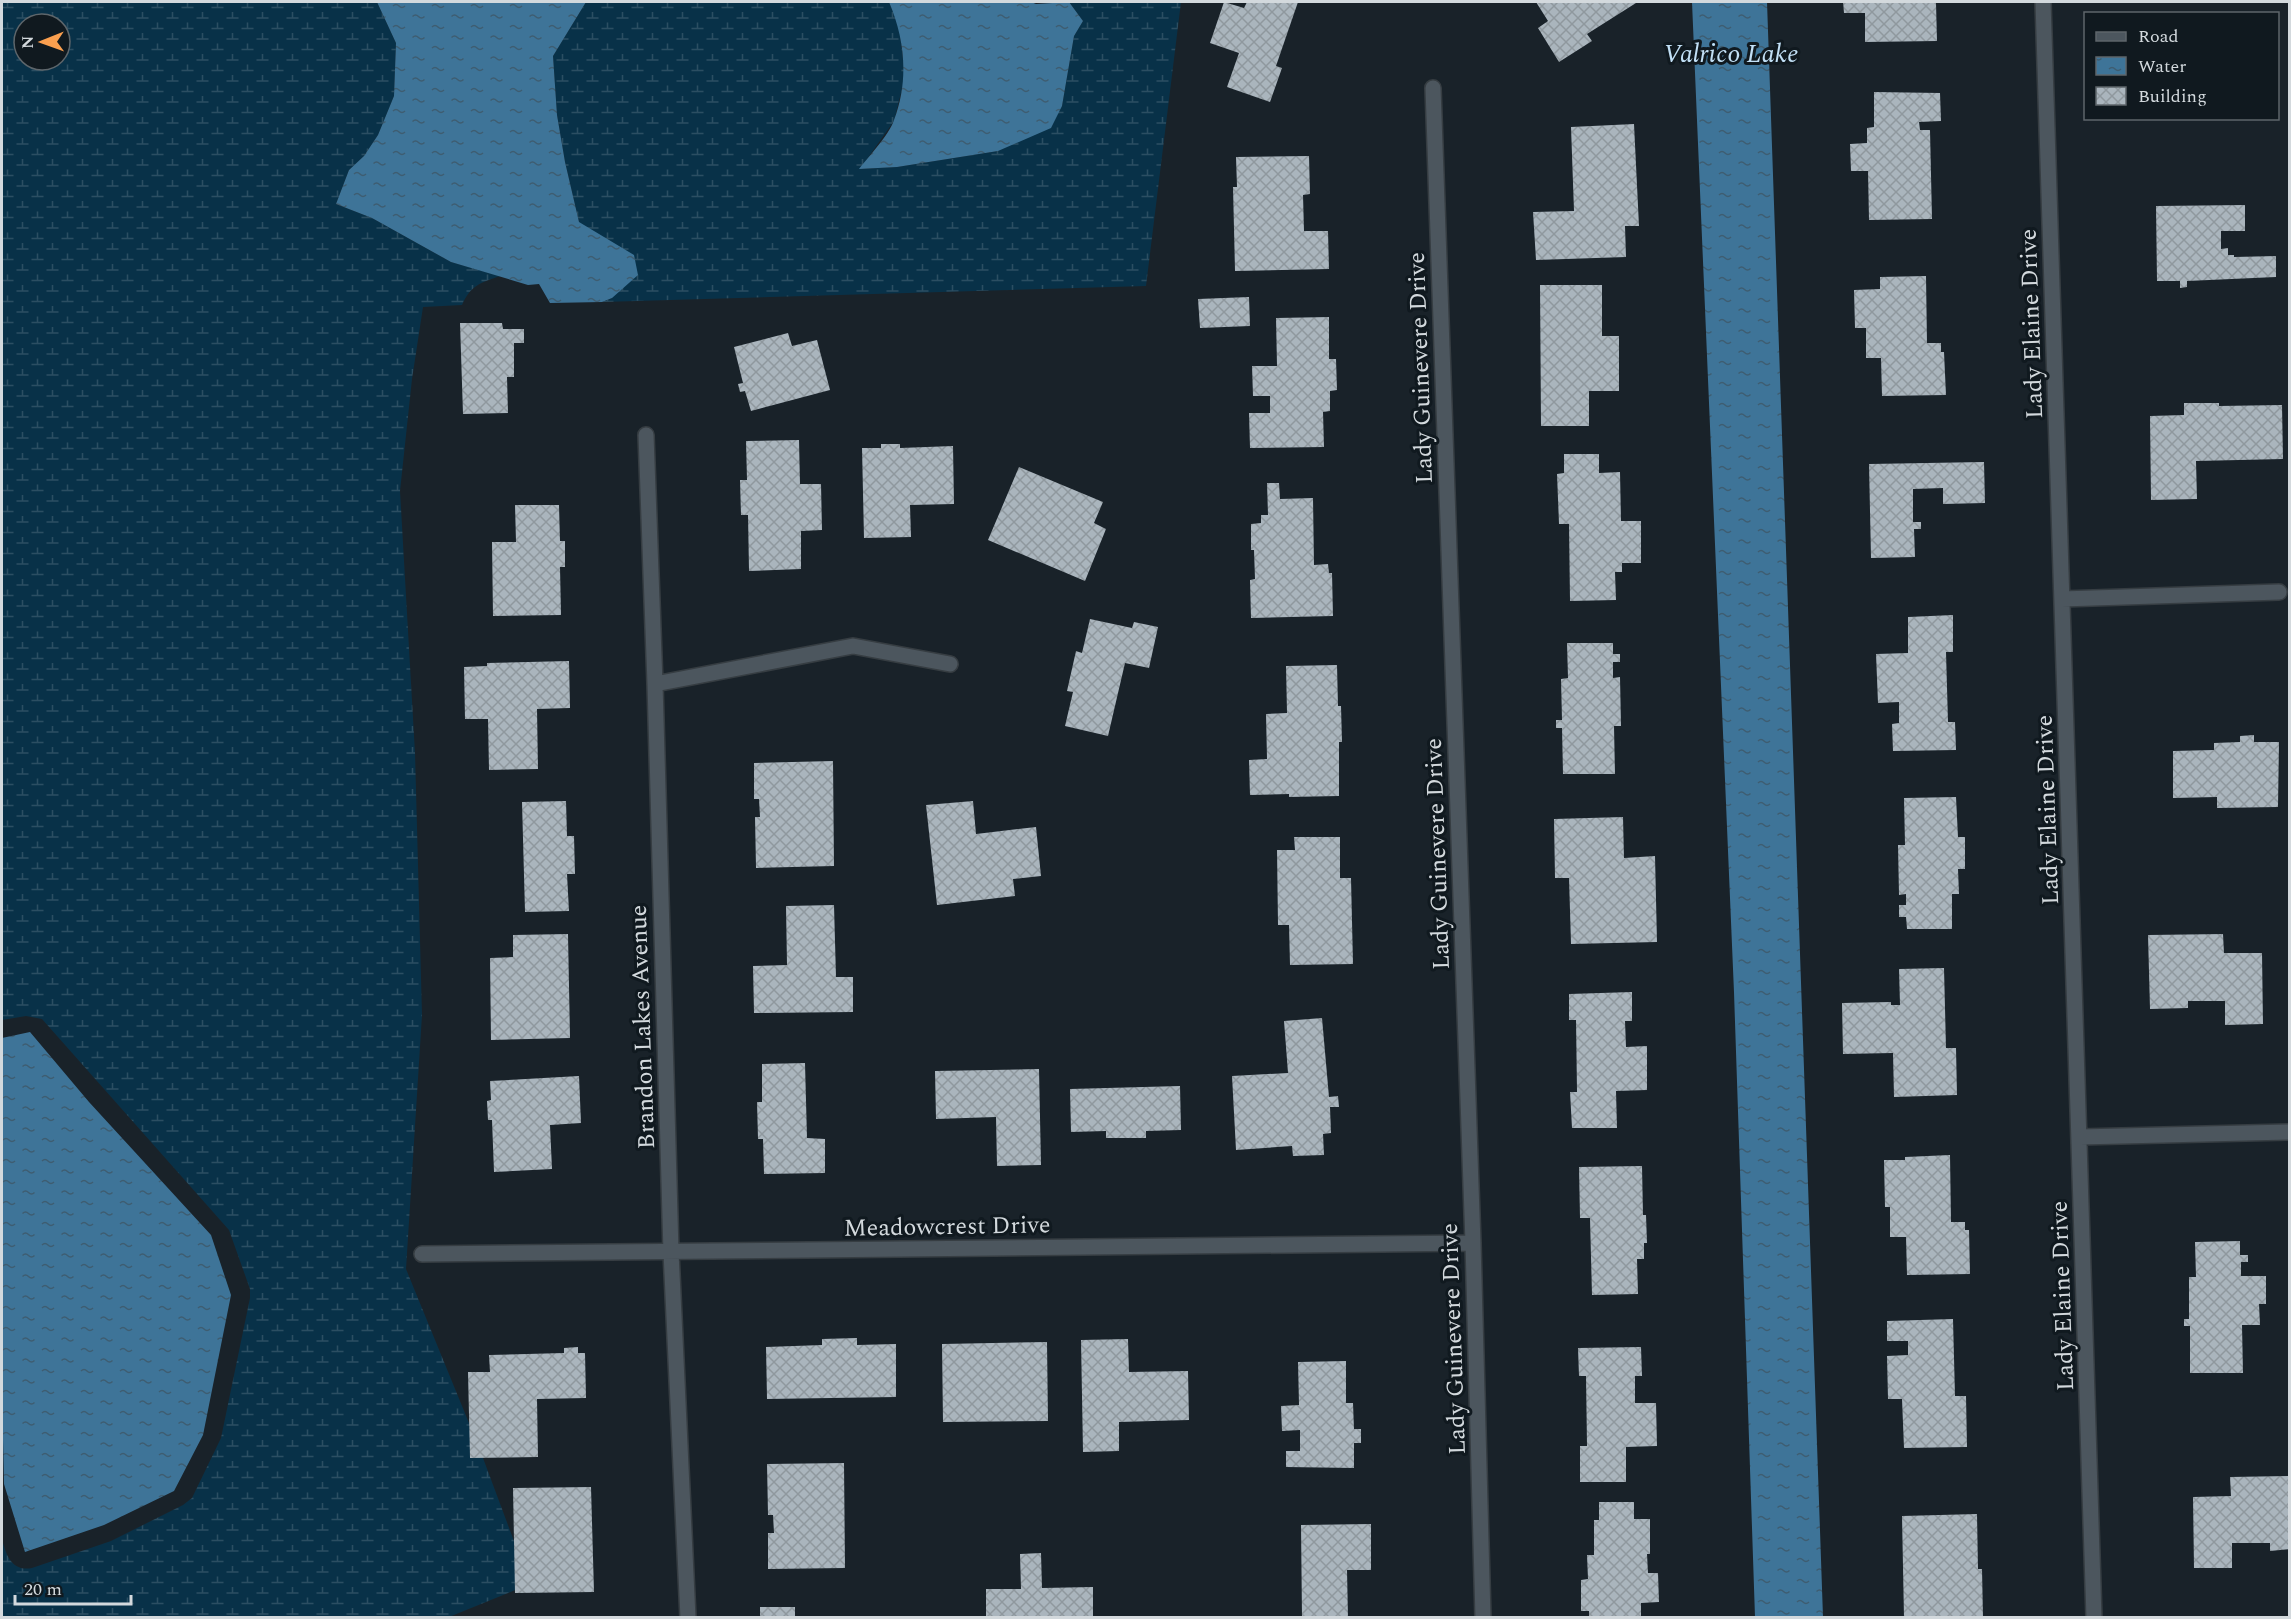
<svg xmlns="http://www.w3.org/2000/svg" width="2291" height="1619" font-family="Spectral,serif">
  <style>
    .wetland { fill: url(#wetland-marsh); fill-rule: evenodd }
    .water { fill: url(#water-ripples) }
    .building { fill: url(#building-cross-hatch) }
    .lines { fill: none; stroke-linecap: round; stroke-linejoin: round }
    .street-casing { stroke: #363d42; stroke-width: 18 }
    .street { stroke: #4c565e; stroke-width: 15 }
    .labels { text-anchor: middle; stroke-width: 6; stroke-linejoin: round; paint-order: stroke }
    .street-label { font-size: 24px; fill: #d3d9dd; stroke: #10191f }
    .water-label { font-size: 26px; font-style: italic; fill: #c2e0f6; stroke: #10191f }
  </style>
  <defs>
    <pattern id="wetland-marsh" width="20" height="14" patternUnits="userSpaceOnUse" patternTransform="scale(1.5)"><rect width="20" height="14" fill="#083148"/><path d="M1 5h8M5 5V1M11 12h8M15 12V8" fill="none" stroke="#2b4e62"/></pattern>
    <pattern id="water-ripples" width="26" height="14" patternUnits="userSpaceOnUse" patternTransform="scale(1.5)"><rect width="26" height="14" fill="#3e7498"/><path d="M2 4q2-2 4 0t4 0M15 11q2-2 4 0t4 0" fill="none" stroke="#3e5d71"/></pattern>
    <pattern id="building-cross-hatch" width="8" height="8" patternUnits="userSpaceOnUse" patternTransform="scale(1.5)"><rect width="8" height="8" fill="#aab5bd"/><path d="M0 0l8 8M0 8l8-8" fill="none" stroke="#8f989e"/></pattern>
  </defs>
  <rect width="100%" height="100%" fill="#192229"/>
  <!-- wetland -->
  <path class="wetland" d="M2,2H377L396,43L394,96L378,135L364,156L349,170L336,204L372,218L451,262L500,276C480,283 471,285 462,305L423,307L412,379L400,491L415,753L422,1015L406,1269L480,1450L530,1584L449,1617H2V1539C6,1555 12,1572 32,1568L111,1541L183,1505L192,1498L221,1438L250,1298V1289L229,1230L42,1019L26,1016L2,1020ZM24,24H60V60H24Z
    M586,2H889L899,25L905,77L894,121L860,169L897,167L998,151L1062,106L1074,36L1083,21L1069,2H1181L1146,286L602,302L612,298L579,222L565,162L557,115L553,56Z"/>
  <!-- water -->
  <path class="water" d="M377,2H586L553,56L557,115L565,162L579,222L634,255L638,275L612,298L602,302L550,303L539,284L528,285L451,262L372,218L336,204L349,170L364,156L378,135L394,96L396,43Z
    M889,2H1031L1036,4L1069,2L1083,21L1074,36L1062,106L1051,128L998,151L897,167L859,169C869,156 889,135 894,120C909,81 905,39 889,2Z
    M1692,2H1767L1823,1617H1755L1734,992Z
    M30,1032L89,1102L211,1235L231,1295L203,1435L174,1491L104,1525L25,1552L4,1484L2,1395V1038Z"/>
  <!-- building -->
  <path class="building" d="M1224,2L1244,8L1247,2H1298L1276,66L1282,68L1270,102L1227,87L1239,53L1210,43Z
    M1536,2H1635L1636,3L1587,34L1592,41L1559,62L1538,28L1548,21Z
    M1843,2L1936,3L1937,41L1865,42V13H1844Z
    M1874,92L1940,93L1941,121L1919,122L1920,130H1930L1932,219L1869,220L1868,171H1851L1850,144L1867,143V128L1874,127Z
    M1634,124L1639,226H1625L1626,257L1536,260L1533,212L1574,211L1571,127Z
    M1309,156L1310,194L1303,195L1304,231H1328L1329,269L1235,271L1233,187H1237L1236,157Z
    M2245,205V231H2221V249L2228,248V255H2234V257L2276,256V277L2187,281V287L2180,288V281H2157L2156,206Z
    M1926,276L1927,343H1941V352H1944L1946,395L1882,396L1881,358H1866V328H1855L1854,290L1880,289V277Z
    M1540,285H1602V336H1619V391H1589V426H1541Z
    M1249,297L1250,326L1200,328L1198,299Z
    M1329,317V359H1336L1337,390L1330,391V411L1323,412L1324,447L1250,448L1249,413H1270V396H1253L1252,366H1277L1276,318Z
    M460,323H502L503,329H524V343H514V377H507L508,413L463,414Z
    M788,333L792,346L817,340L830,390L751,411L745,391L740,392L738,384L743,383L734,347Z
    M2184,403H2219V406L2282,405L2283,459L2196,461L2197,499L2151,500L2150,416L2184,415Z
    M799,440L800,484H821L822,530L801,531V569L749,571L748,515H741L740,480H747L746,441Z
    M881,444H900V448L953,446L954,504L910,505L911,537L864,538L862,448H881Z
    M1564,454H1599V473L1620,472L1621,521H1641V563H1622V572H1615L1616,600L1570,601L1569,524H1559L1557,474L1564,473Z
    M1984,462L1985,503L1943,504V488L1913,489V522H1921V529H1914L1915,557L1871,558L1869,464Z
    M1019,467L1103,502L1094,523L1106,529L1085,581L988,540Z
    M1267,483H1279L1280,499L1313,498L1314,565L1328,564L1329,573H1332L1333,616L1251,618L1250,580L1255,579L1254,550H1251V524L1261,523V515H1268Z
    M515,505H559L560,541H565V567H560L561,615L493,616L492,542H516Z
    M1953,615V652H1946L1948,722H1955L1956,750L1893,751L1892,724L1899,723V702L1878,703L1876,654L1908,653V617Z
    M1090,619L1132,628L1134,622L1158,627L1149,668L1125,663L1108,736L1065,726L1073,692L1067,691L1076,651L1082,653Z
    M1567,643H1613V654H1620V662H1613V678L1620,677L1621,726H1614L1615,774H1563L1562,728H1556V720H1562L1561,679L1568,678Z
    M569,661L570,708L537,709L538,769L489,770L488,719H465L464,667L487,666V663Z
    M1337,665L1338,706H1341L1342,742H1339V796L1289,797V794L1250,795L1249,760L1267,759L1266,714L1287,713L1286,666Z
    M2254,735V742H2279L2278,807L2217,808V797L2173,798V751L2214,750V743L2240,742V736Z
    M833,761L834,866L756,868L755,817H760L759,799H754V763Z
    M1956,797L1958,837H1965V869H1958L1959,894H1952V929H1907L1906,917H1899V905H1906V894L1899,895L1898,845H1905L1904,798Z
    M566,801L567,836H574L575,874H567L569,911L525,912L522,802Z
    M973,801L976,834L1036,827L1041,876L1013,879L1015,896L937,905L926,805Z
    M1623,817L1624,858L1655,856L1657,942L1571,944L1569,878H1555L1554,819Z
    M1294,837H1340V878H1351L1353,964L1290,965L1289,925H1278L1277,850H1295Z
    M834,905L836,977H853V1012L754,1013L753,966L787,965L786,906Z
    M568,934L570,1038L491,1040L490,958L513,957V935Z
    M2223,934L2224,953H2262L2263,1024L2225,1025V1001H2188V1008L2150,1009L2148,935Z
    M1944,968L1946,1048H1956L1957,1095L1894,1097L1893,1053L1843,1054L1842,1003L1891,1002V1005H1900L1899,969Z
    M1632,992V1021H1625L1626,1047L1647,1046V1090L1616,1091L1617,1128H1572L1570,1092H1577L1576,1020H1569V994Z
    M1322,1018L1329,1097L1338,1096L1339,1107H1330L1331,1133L1323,1134L1324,1155L1293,1156L1292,1146L1236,1150L1232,1076L1288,1073L1284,1021Z
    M805,1063L807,1138L825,1139V1173L764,1174L763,1139H758L757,1102H762V1064Z
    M1039,1069L1041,1165L997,1166L996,1117L936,1119L935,1071Z
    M579,1076L581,1123L550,1125L552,1169L494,1172L492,1120H488L487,1101L491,1100L490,1081Z
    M1180,1086L1181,1130L1146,1131V1138H1106V1131L1071,1132L1070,1089Z
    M1950,1155L1951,1222H1965V1230H1969L1970,1274L1907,1275L1906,1237H1890V1207H1885L1884,1160H1905V1157Z
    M1642,1166L1643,1215H1646L1647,1243H1644V1259H1637L1638,1294L1592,1295L1590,1218H1580L1579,1167Z
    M2240,1241V1255H2248V1262H2241V1276H2266V1304H2259L2260,1325H2242L2243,1373H2190V1326H2184V1319H2189V1277H2196L2195,1242Z
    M1953,1319L1955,1396H1966L1967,1447L1904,1448L1902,1399H1888L1887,1356L1908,1355V1341H1887V1321Z
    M857,1338V1345L896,1344V1397L767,1399L766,1347L822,1345V1339Z
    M1128,1339L1129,1372L1188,1371L1189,1420L1119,1422V1451L1083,1452L1081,1340Z
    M1047,1342L1048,1421L943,1422L942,1344Z
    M578,1347V1353H585L586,1398L537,1399L538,1457L470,1458L468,1372H490L489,1355L564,1353V1348Z
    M1641,1347L1642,1376H1635V1403H1656L1657,1446L1626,1447V1482H1580V1446H1587L1586,1376H1579L1578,1348Z
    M1346,1361V1403H1353L1354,1429H1361V1443H1354V1468L1286,1467V1451H1300V1430L1282,1431L1281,1406L1299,1405L1298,1362Z
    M844,1463L845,1568L768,1569V1533H774L773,1515H768L767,1464Z
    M2290,1476V1549L2270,1551V1543H2232V1568H2194L2193,1497L2231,1496L2230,1477Z
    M591,1487L594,1592L515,1593L513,1488Z
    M1599,1502H1634V1519H1650V1554H1647L1648,1573H1658L1659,1602L1641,1603V1618H1589V1611H1581V1580L1588,1579L1587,1555H1594V1520H1599Z
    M1977,1514L1978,1569H1982L1983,1618H1904L1902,1516Z
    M1371,1524V1570H1347L1348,1618H1302L1301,1525Z
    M1041,1553L1042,1588L1093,1587V1618H986V1589H1021L1020,1554Z
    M760,1607H795V1618H760Z"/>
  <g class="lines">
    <defs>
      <path id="street" d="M2043,2L2094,1618
        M1433,88L1473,1243L1483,1618
        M646,435L655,684L671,1252L688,1618
        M2062,599L2279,592
        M655,684L853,646L950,664
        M2080,1137L2290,1132
        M422,1254L1473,1243"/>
    </defs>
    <!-- street casing -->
    <use href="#street" class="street-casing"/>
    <!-- street -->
    <use href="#street" class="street"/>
  </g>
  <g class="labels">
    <!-- street labels -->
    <g class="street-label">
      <text transform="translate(2031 324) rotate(-92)" y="8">Lady Elaine Drive</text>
      <text transform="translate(1420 368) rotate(-92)" y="8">Lady Guinevere Drive</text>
      <text transform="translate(2047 810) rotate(-92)" y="8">Lady Elaine Drive</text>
      <text transform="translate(1437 854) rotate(-92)" y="8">Lady Guinevere Drive</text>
      <text transform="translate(642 1027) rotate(-92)" y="8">Brandon Lakes Avenue</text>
      <text transform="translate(947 1226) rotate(-1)" y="8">Meadowcrest Drive</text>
      <text transform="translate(2062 1296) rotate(-92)" y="8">Lady Elaine Drive</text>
      <text transform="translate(1453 1339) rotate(-92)" y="8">Lady Guinevere Drive</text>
    </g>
    <!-- water labels -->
    <g class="water-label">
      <text x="1731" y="62">Valrico Lake</text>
    </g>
  </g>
  <!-- border -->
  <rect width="2291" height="1619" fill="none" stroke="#d3d9dd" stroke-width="6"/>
  <!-- legend -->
  <rect x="2084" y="12" width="195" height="108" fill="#10191f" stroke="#5e666b" stroke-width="1.5"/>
  <rect x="2096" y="32" width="30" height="9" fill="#4c565e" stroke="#5e666b" stroke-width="1.5"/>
  <text x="2138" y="42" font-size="18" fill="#d3d9dd">Road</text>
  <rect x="2096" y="57" width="30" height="18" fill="url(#water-ripples)" stroke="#5e666b" stroke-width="1.5"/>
  <text x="2138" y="72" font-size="18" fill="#d3d9dd">Water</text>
  <rect x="2096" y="87" width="30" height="18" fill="url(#building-cross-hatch)" stroke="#5e666b" stroke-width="1.5"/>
  <text x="2138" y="102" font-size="18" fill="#d3d9dd">Building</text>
  <!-- north arrow -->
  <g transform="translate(42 42) rotate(269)"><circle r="28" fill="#10191f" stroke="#5e666b" stroke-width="1.5"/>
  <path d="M0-4.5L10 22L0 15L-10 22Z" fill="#fa9f4f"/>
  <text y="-9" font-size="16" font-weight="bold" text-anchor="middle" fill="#d3d9dd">N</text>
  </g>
  <!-- scale -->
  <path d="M15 1595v9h116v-9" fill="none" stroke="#d3d9dd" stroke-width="3"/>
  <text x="24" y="1595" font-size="18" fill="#d3d9dd" stroke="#10191f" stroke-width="4.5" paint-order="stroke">20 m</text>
</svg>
